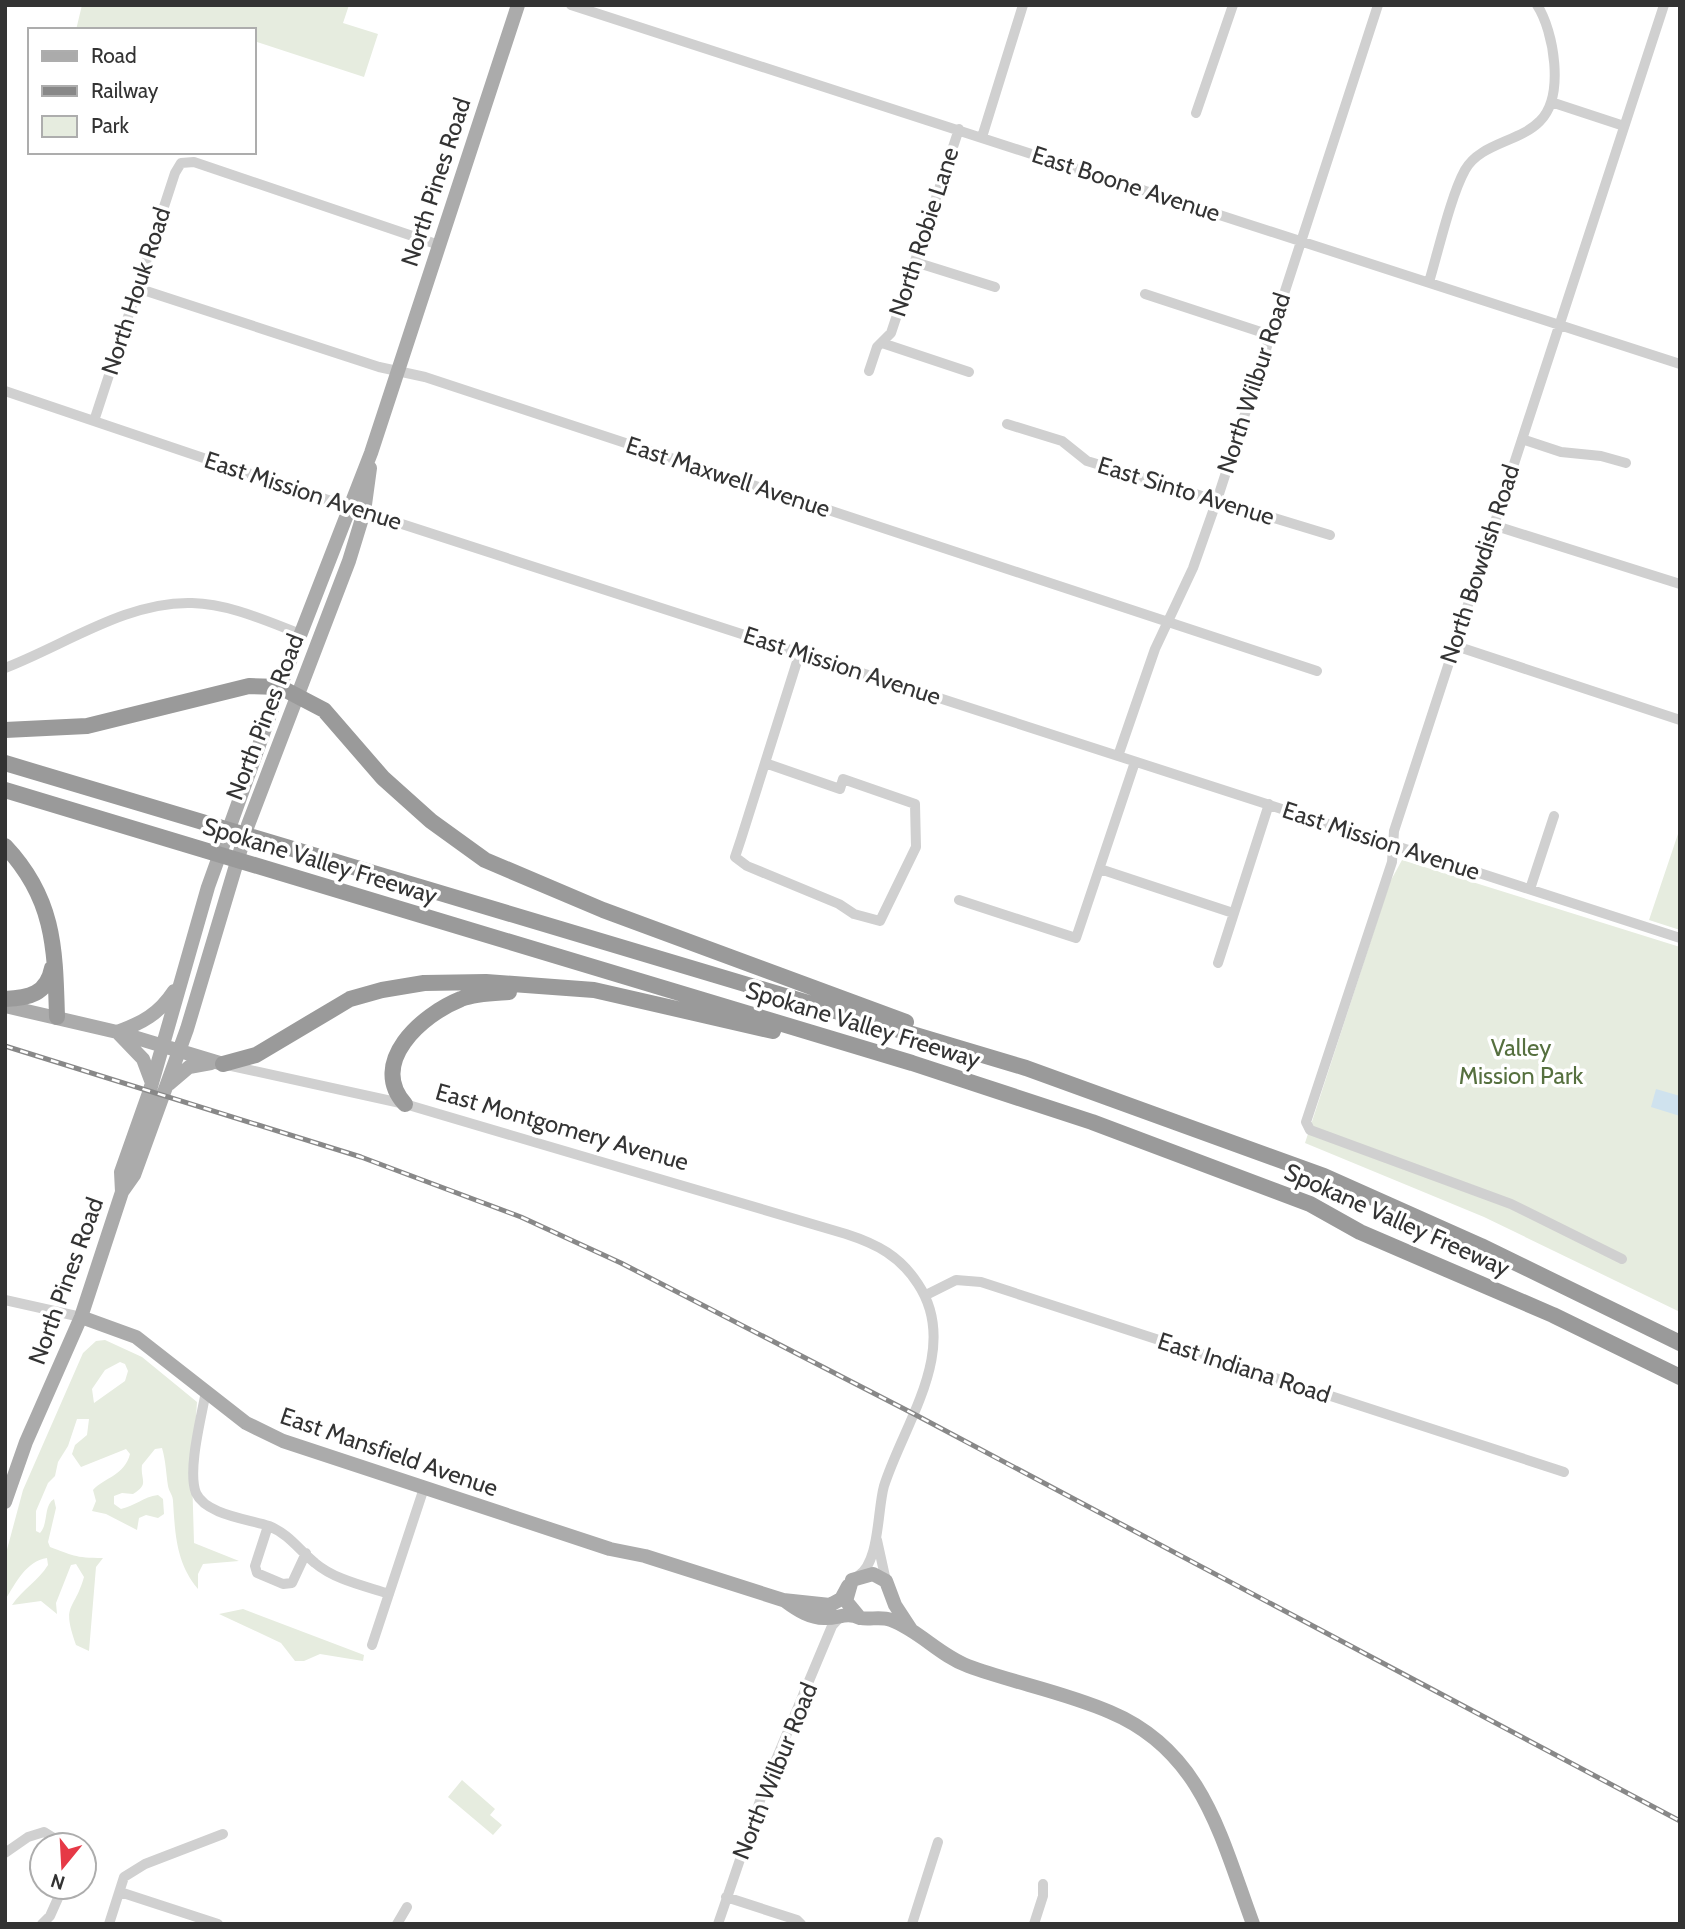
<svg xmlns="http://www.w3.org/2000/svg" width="1685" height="1929" font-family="Cabin,sans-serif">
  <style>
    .green { fill: #e6ecdf; fill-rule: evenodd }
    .water { fill: #cfe2ee }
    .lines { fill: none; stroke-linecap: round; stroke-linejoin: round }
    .minor { stroke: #d0d0d0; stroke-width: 10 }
    .major { stroke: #ababab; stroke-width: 14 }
    .highway { stroke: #9a9a9a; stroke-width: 16 }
    .rail-casing { stroke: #888; stroke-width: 5 }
    .rail { stroke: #fff; stroke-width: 2.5; stroke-dasharray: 8; stroke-linecap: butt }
    .labels { text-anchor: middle; stroke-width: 7; stroke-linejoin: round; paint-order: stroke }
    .street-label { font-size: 24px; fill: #333; stroke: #fff }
    .park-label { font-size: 24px; fill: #56703f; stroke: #fff }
  </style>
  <rect width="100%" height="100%" fill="#fff"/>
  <!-- green -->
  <path class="green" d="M82,5H349L343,23L378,34L364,77L254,41V30H76Z
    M1680,828V930L1649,920Z
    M1402,860L1680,947V1312L1484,1217L1305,1143L1390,882Z
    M105,1340L142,1357L197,1402L192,1474L194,1543L239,1561L203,1564L198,1574V1589C176,1563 175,1533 173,1501C173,1495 169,1492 168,1486C166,1473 166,1462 162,1448L155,1449L142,1465C140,1480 150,1484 133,1494L122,1493L114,1496V1504L121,1509C135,1506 143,1497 158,1495L163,1499L164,1514L158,1518L146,1515L139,1518L137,1530L106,1514L92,1511L96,1501L93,1490C104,1478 125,1475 130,1454L126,1449L81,1467L72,1454L75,1445L87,1435L89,1419H77L68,1446L58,1462L55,1476L48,1483L36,1511V1531L40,1533C49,1523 43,1506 54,1499L56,1508L48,1542L50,1547C72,1555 74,1558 103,1558L96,1567L89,1651L76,1645C61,1603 74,1612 84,1577L76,1564L71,1565L56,1603L57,1614L41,1601L12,1605C23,1589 38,1581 48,1565L47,1558C26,1561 16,1583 5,1600V1557L23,1490L83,1353L96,1341ZM120,1362L125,1364L128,1371L125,1381L94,1403L92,1389L105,1370Z
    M243,1609L364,1655L363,1661L320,1654L304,1661H295L281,1643L219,1614Z
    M462,1780L495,1809L490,1815L502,1825L493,1835L448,1797Z"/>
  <!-- water -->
  <path class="water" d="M1656,1089L1680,1096V1116L1651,1107Z"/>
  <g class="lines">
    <!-- minor -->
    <path class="minor" d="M571,5L1680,364
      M1551,102L1624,126
      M1196,113L1233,5
      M982,137L1023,5
      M915,262L995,287
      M1429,282C1438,252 1451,195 1465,170C1480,143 1520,142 1540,121C1565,96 1554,31 1537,5
      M137,288L379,367L425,377L1317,671
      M1145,294L1270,335
      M882,343L969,372
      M869,371L877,347L891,333L959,129
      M5,391L340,504L1680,938
      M94,421L175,173L181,163L194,162L439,245
      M1007,424L1062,441L1087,461L1330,535
      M1522,439L1561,452L1601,456L1626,463
      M1493,525L1680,584
      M1453,645L1680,720
      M5,668C65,645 127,601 192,603C230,604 266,621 301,634
      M1118,756L1155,649L1193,568L1217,500L1378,5
      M765,763L840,789L843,779L915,804L916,847L880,921L854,914L839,904L747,866L735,857L741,839L800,652
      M1100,869L1233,913
      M1530,889L1554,816
      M959,900L1076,938L1135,762
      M1218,963L1269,804
      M227,1065L405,1104L846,1234C877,1244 900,1256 918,1284C961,1349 904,1423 884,1486C877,1511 880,1562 858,1576
      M1622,1259L1511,1204L1310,1130L1306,1122L1392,862L1394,831L1664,5
      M926,1295L956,1280L981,1282L1564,1472
      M5,1300L81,1317
      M206,1391C202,1415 187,1470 196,1493C206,1515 249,1519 269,1526C289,1534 299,1550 315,1563C335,1580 365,1586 389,1594
      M268,1526L255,1566L257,1573L283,1584L292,1583L306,1553
      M877,1540L886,1581
      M372,1645L424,1488
      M5,1853L28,1837L44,1832L65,1845
      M120,1892L218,1924
      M726,1897L797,1920L801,1924
      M42,1924L50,1916L63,1887
      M109,1924L124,1877L145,1864L223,1834
      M397,1924L407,1907
      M718,1924L765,1786L832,1626L842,1615
      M912,1924L938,1842
      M1034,1924L1043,1896V1884"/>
    <!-- major -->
    <path class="major" d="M5,1006L117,1032L223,1064
      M117,1032C142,1023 159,1014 174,991
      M118,1033L143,1059L152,1083
      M169,1084L189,1067L211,1063
      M122,1192L121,1172L150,1090L208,887L280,687L371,453L518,5
      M81,1317L136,1337L246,1423L283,1441L610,1549L645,1556L783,1600L830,1605L841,1599L848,1586
      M5,1502L26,1442L81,1317L122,1192L134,1175L187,1029L248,825L349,561L364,512L370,468
      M785,1601C797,1610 811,1619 826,1618C840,1618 846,1612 860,1618
      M912,1631L895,1605L886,1581L873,1574L852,1580L846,1601L860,1618C870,1620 881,1616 891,1620C920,1631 939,1655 968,1666C1014,1683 1064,1692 1110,1712C1203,1751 1221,1838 1253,1924"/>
    <!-- highway -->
    <path class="highway" d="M5,730L87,726L249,686L280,687L324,710L383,778L431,821L485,860L603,910L906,1022
      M5,763L1026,1068L1324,1176L1481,1246L1680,1343
      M5,790L912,1063L1092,1122L1310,1204L1360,1232L1553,1315L1680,1377
      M5,846C55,899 55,949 57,1017
      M5,999C29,998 47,994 52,968
      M223,1064L256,1055L350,999L382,990L424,983L486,982L594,990L773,1031
      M405,1104C368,1063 421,1015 461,999C475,993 493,993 509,992"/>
    <defs>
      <path id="rail" d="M5,1046L361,1157L521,1217L621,1263L914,1414L1680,1821"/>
    </defs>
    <!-- rail casing -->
    <use href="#rail" class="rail-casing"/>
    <!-- rail -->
    <use href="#rail" class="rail"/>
  </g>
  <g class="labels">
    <!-- street labels -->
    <g class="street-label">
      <text transform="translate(436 182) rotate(-72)" y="8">North Pines Road</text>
      <text transform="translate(1126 184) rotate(18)" y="8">East Boone Avenue</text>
      <text transform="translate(924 232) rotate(-72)" y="8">North Robie Lane</text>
      <text transform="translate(136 291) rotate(-72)" y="8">North Houk Road</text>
      <text transform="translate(1254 383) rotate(-72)" y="8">North Wilbur Road</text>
      <text transform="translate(728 477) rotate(18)" y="8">East Maxwell Avenue</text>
      <text transform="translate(303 491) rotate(18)" y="8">East Mission Avenue</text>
      <text transform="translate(1186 491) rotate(17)" y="8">East Sinto Avenue</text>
      <text transform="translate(1480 564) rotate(-72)" y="8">North Bowdish Road</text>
      <text transform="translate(842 666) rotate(18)" y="8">East Mission Avenue</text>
      <text transform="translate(265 717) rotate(-69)" y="8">North Pines Road</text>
      <text transform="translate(1381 841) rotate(18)" y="8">East Mission Avenue</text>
      <text transform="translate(320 861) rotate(17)" y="8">Spokane Valley Freeway</text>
      <text transform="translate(863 1025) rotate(17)" y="8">Spokane Valley Freeway</text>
      <text transform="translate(562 1127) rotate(16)" y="8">East Montgomery Avenue</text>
      <text transform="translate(1397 1220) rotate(24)" y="8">Spokane Valley Freeway</text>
      <text transform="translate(66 1281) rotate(-70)" y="8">North Pines Road</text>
      <text transform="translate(1244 1368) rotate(18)" y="8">East Indiana Road</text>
      <text transform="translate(389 1452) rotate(19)" y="8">East Mansfield Avenue</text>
      <text transform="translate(775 1771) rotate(-68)" y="8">North Wilbur Road</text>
    </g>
    <!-- park labels -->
    <g class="park-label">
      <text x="1521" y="1056">Valley<tspan x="1521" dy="28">Mission Park</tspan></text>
    </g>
  </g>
  <!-- border -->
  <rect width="1685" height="1929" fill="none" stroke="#333333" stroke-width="14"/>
  <!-- legend -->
  <rect x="28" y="28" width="228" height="126" fill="#ffffff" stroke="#adadad" stroke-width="2"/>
  <rect x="42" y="51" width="35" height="10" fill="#ababab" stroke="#adadad" stroke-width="2"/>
  <text x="91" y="63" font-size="21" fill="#333333">Road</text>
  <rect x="42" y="86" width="35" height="10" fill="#888888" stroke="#adadad" stroke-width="2"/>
  <text x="91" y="98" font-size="21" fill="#333333">Railway</text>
  <rect x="42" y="116" width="35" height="21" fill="#e6ecdf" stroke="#adadad" stroke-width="2"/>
  <text x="91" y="133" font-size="21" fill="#333333">Park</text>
  <!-- north arrow -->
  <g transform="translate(63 1866) rotate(198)"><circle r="33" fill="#ffffff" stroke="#adadad" stroke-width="2"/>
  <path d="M0-5L12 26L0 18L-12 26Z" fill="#e63946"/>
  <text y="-10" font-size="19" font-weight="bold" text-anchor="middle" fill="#333333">N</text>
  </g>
</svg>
